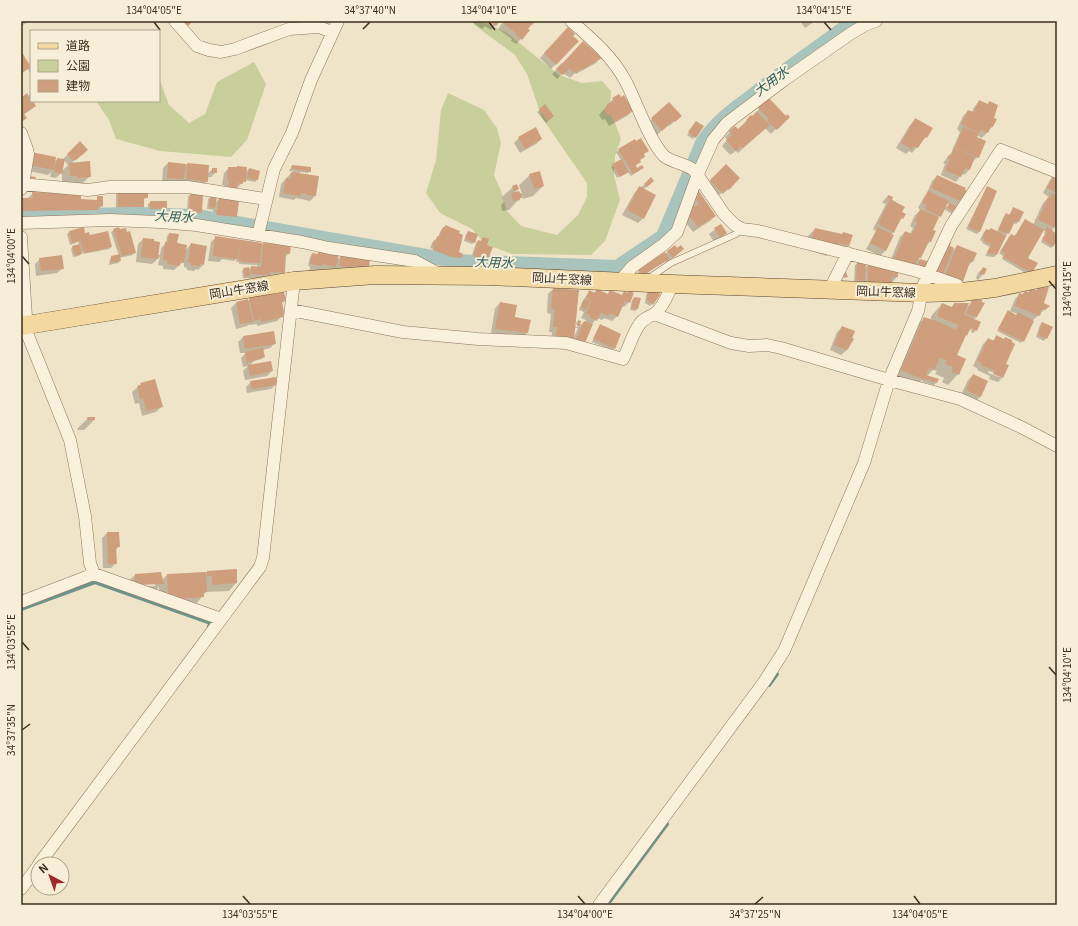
<svg xmlns="http://www.w3.org/2000/svg" width="1078" height="926" font-family="Georgia,'Noto Sans JP',serif">
  <style>
    .green { fill: #c9cf9b }
    .shadow { fill: #0003; fill-rule: evenodd }
    .lines { fill: none; stroke-linecap: round; stroke-linejoin: round }
    .stream { stroke: #6f938a; stroke-width: 4 }
    .canal { stroke: #a9c4bc; stroke-width: 14 }
    .building { fill: #cf9f7d }
    .service-casing { stroke: #8d765c; stroke-width: 7 }
    .minor-casing { stroke: #8d765c; stroke-width: 13 }
    .primary-casing { stroke: #5b4430; stroke-width: 19 }
    .service { stroke: #faf1dc; stroke-width: 6 }
    .minor { stroke: #faf1dc; stroke-width: 12 }
    .primary { stroke: #f3d9a0; stroke-width: 18 }
    .ticks { fill: none; stroke: #3d2e20; stroke-width: 1.5 }
    .labels { text-anchor: middle; stroke-width: 4; stroke-linejoin: round; paint-order: stroke }
    .street-label { font-size: 12px; fill: #3d2e20; stroke: #f7eed8 }
    .water-label { font-size: 13px; font-style: italic; fill: #2f5d5a; stroke: #f7eed8 }
    .neatline { fill: none; stroke: #3d2e20; stroke-width: 1.5 }
    .ticks-label { font-size: 10px; text-anchor: middle; fill: #3d2e20 }
  </style>
  <rect width="100%" height="100%" fill="#f0e4c8"/>
  <!-- green -->
  <path class="green" d="M473,21H482L507,33L559,75L582,83L602,81L611,91L610,109L621,139L615,156L614,175L620,200L605,241L591,255L512,254L485,244L472,229L440,213L426,193L436,160L441,110L448,93L484,110L497,128L501,143L494,175L501,191L507,211L521,226L557,235L578,215L587,197V183L542,118L527,74L515,55L473,24Z
    M254,62L266,84L247,140L231,157L160,151L116,139L109,120L96,101H159V78L169,105L189,123L205,114L217,82Z"/>
  <!-- shadow -->
  <path class="shadow" d="M21,21H30L21,26Z
    M471,21H499L491,30L485,26L482,29Z
    M504,21H536L531,26L530,25L521,39L516,44L511,41L512,39L498,29Z
    M800,21H815L805,28Z
    M568,28L572,36L577,41L551,69L540,58Z
    M583,42L600,58L596,63L576,74L575,73L570,78L563,73L557,79L552,74Z
    M21,53L28,64L31,62L30,73L28,69L21,74Z
    M31,93L33,108L23,115L21,121V98L27,94L28,96Z
    M613,99L632,111L627,116L609,126L605,119L602,120L599,115Z
    M769,99L786,117H788L771,134L765,128L738,153L736,151L730,155L722,146L727,140L725,137L735,127L738,130L751,116L755,115L754,114Z
    M979,102L993,126L982,138L976,135L978,157L972,162L969,170L964,175L962,174L956,182L941,175L945,164L943,163L951,153L960,132L957,129L963,116L968,111L972,112L974,107Z
    M544,106L551,118L546,123L537,112Z
    M681,116L669,126L668,125L657,135L647,124L652,119Z
    M915,120L926,137L912,153L909,151L906,154L896,148L910,125Z
    M694,124L695,137L693,139L687,135Z
    M519,138L541,139L536,144L520,153L514,143Z
    M635,140L643,155L639,160L640,162L635,166L637,169L643,168L631,176L628,172L617,178L611,167L621,160L616,152Z
    M80,143L86,150L72,163L90,176L82,184L62,183V172L56,178L50,177L51,172L48,175L24,170L26,158L54,162L58,159L62,160ZM64,160L68,165L61,172Z
    M168,163L184,167L187,164L207,174L213,169L216,172L211,177H207V181L202,186L181,183V181L178,184L162,182L163,168Z
    M726,165L739,178L723,194L722,193L716,197L705,186Z
    M292,166L310,171L308,173L300,172V174L315,196L310,201L296,198L294,200L279,197L281,184L293,171H289Z
    M229,168L245,173L249,169L257,180L255,182L245,180L237,188L224,194V185H222L224,173Z
    M530,175L543,186L533,196L523,199L522,196L509,210L502,211L501,205L504,202L502,197L513,187L518,189L513,194H522L519,185Z
    M1055,175L1057,191L1054,195L1057,196V223L1052,231L1057,235V239L1051,248L1041,242L1045,234L1044,233L1045,231L1043,230L1027,258L1036,264L1029,275L1002,259L1003,256L999,253L1009,237L1011,235L1014,237L1025,220L1033,225L1043,203L1049,197L1043,193L1050,180Z
    M937,176L961,202L955,207H956L952,214L944,209L937,219L932,230L931,241L926,246L919,259L929,263L913,273L916,264L908,272L889,264L900,237L905,232L910,234L913,228L910,226L915,215L921,210L918,208L924,197L927,193L932,181ZM947,203L950,204L944,209Z
    M651,179L653,181L644,189L655,196L643,218L638,223L622,215L635,192Z
    M987,187L996,191L979,232L977,234L966,229Z
    M119,192L147,197L143,200V207L141,209H116V194Z
    M33,193L79,200L96,201L98,197L102,206L100,208H97L95,212H76L74,215H29L37,208L35,206L28,214V212H21V201L23,199L28,198Z
    M692,194L715,216L710,221L693,232L683,219Z
    M190,195L201,213L199,215L187,214L188,197Z
    M888,196L891,197L892,196L890,201L901,213L904,215L891,235L885,251L880,256L866,249L876,231L873,229L886,204L882,203L883,201Z
    M211,197L215,203L219,199L238,202L236,217L231,222L212,219L213,210L207,209L208,199Z
    M150,202L166,208L164,211H148V204Z
    M1013,208L1018,222L1016,224L1013,223L996,255L994,257L985,256L990,247L982,243L983,242L980,240L984,232L987,230L997,232L1004,216L1006,214L1009,215Z
    M721,225L726,233L714,242L709,234Z
    M446,226L457,253L461,257L459,259L448,258L431,253L433,249L430,248L432,243L438,237L441,230Z
    M815,229L848,246L838,256L829,253L827,256L802,248L804,240Z
    M114,230L126,233L135,252L133,255L119,258L120,261L118,263L109,265L110,259L112,257L119,256L111,232Z
    M69,232L84,234L111,247L109,249L83,254V252L81,253L79,256L73,257L71,249L73,247L79,245L78,241L76,243L70,245L67,234Z
    M468,232L475,242L472,244L464,241L466,234Z
    M169,234L185,251L191,244L203,265L198,270L196,269L194,271L187,270V268L184,267V261L174,270L163,269V266L158,265L160,257L152,264L136,262L138,244L143,239L158,255H160L161,248L166,243L167,236Z
    M216,237L263,244H274L289,253L285,257L284,272L279,277L264,279L243,278L242,271L244,268L248,270L251,267H257V265L239,264V262H236L237,258L234,261L222,259L219,262L208,261L211,242Z
    M483,238L486,245V261L484,263L471,258L476,243L478,241L480,242Z
    M674,246L677,254L667,263L665,261L637,280L634,276L639,271L665,254Z
    M957,246L972,262L968,266L940,283L948,247L951,253Z
    M319,253L336,261L341,256L368,267L309,273L310,266H308L310,257L312,254L316,255Z
    M40,259L63,268L57,273L36,276L35,264Z
    M858,263L865,268L869,264L897,277L892,282L863,287V281L862,282H854L855,265Z
    M983,268V274L978,280L976,278L978,273Z
    M553,289L572,326L579,327V325L575,324L578,321L580,322L579,326L584,322H585L586,320L581,318L584,312L579,310L582,302L589,292L593,294L597,290L607,295L610,291L621,296L624,292L629,302L624,307L621,306L617,316L612,321L604,318L602,320L597,318L592,324L584,342L571,344L578,328H574L551,342L552,332H549L551,314L547,313L548,294Z
    M1030,290L1041,308L1048,306L1042,312L1040,311L1039,315L1033,320L1021,343L997,331L1006,314L1015,316L1018,314L1010,311L1015,299L1020,294L1022,295L1025,292L1028,293Z
    M648,292L659,295L650,306L645,303L646,295Z
    M634,298L637,309L635,311L630,310L632,300Z
    M250,299L285,300L281,304L282,316L277,321L257,326V324L249,325V324L247,326L236,329L231,308L236,303L248,301Z
    M973,301L977,317L974,319L972,325L976,321L979,322L974,333L971,332L972,327L964,337L956,355L958,374L948,385L942,382L944,378L935,374L937,371L933,370L927,376L936,383L934,385L923,382L922,380L912,389L891,380L914,329L924,318L930,320L932,315L942,304L951,308L955,304L966,308Z
    M500,303L527,333L522,338L491,333L495,308Z
    M1042,323L1052,327L1044,341L1036,337L1040,325Z
    M600,325L614,348L612,350L592,342Z
    M842,327L854,332L849,348L841,355L830,350L837,332Z
    M273,332L275,343L270,348L263,350L264,357L262,359L254,361L249,366L272,371L267,376L245,380L243,371L248,366L243,367L241,358L246,353H240L238,342L243,337Z
    M997,337L1005,365L1003,377L1002,378V376L989,371L988,373L1002,378L998,382L989,379L990,376L977,370L978,369L973,366L983,344L988,339L992,341Z
    M973,375L987,382L980,397L975,402L961,395L968,380Z
    M251,382L276,384L271,389L247,393L246,387Z
    M141,384L161,407L156,412L142,416L139,403L135,404L132,392Z
    M88,418L94,420L84,430H78L77,429Z
    M107,533L119,546L116,550V563L111,568H103L102,538Z
    M236,570V583L229,591L206,592L195,605L160,602L159,587L155,592H128L127,582L135,575L162,580L167,575ZM155,583V586H130V584Z"/>
  <g class="lines">
    <!-- stream -->
    <path class="stream" d="M21,609L95,582L211,623L209,626
      M769,685L777,674
      M610,901L667,824"/>
    <!-- canal -->
    <path class="canal" d="M21,216L139,214L197,216L455,261L617,267L663,236L702,143C715,122 734,109 753,95C783,71 814,50 844,28L856,21"/>
  </g>
  <!-- building -->
  <path class="building" d="M183,21H193L188,26Z
    M483,21H500L496,26L491,22L488,25Z
    M504,21H534L528,29L530,30L522,40L516,35L517,34L503,23Z
    M568,27L575,34L573,36L579,41L556,65L544,53Z
    M583,41L602,58L582,70L580,69L576,73L573,71V72L563,63Z
    M21,51L31,67L21,73Z
    M562,63L569,69L563,75L556,69Z
    M27,93L31,101H33L36,106L24,114L27,118L21,122V98Z
    M619,94L621,97L624,95L633,111L614,122L610,114L608,116L604,109L608,107L607,104L614,101L612,98Z
    M769,98L786,116L787,114L790,117L777,130L767,121L769,119L758,108Z
    M979,100L988,104L989,101L998,105L994,118L997,119L993,127L991,126L988,133L980,130L979,133L964,126L961,124L968,110L974,112Z
    M669,102L682,116L675,122L673,121L662,131L651,118Z
    M545,104L554,116L548,121L539,109Z
    M757,112L770,125L743,148L741,146L736,151L726,140L732,135L729,131L735,126L738,129L747,121L746,120L751,115L752,116Z
    M915,118L933,128L927,138L925,137L918,148L914,146L912,149L901,143Z
    M696,121L704,126L696,138L688,132Z
    M536,127L542,139L525,149L518,137Z
    M963,127L978,133L977,137L986,141L979,158L955,148Z
    M641,138L649,151L644,154L645,157L640,160L641,162L636,165L637,168L642,165L644,168L633,174L618,149L635,139L636,141Z
    M80,141L88,150L76,160H73L67,154Z
    M954,148L975,157L970,170L965,168L961,177L945,170L950,159L947,158L949,155L951,156Z
    M31,152L56,157L54,170L29,165Z
    M57,158L65,159L62,174L54,172Z
    M622,159L629,172L620,177L612,164Z
    M90,161L91,177L77,178V176H70L69,163Z
    M168,162L186,164L184,179L167,178Z
    M187,163L209,165L208,182L186,179Z
    M726,164L740,178L729,190L728,189L722,193L710,180Z
    M292,165L311,167V172L291,169Z
    M237,166L247,167L246,182H243V184L238,183L237,190L228,189L229,180H227L228,167H237Z
    M212,168H217V173H212Z
    M249,168L260,171L258,180L247,178Z
    M540,171L544,186L534,189L529,174Z
    M291,172L319,176L316,196L307,195V194L301,193L300,196L283,193L286,178L290,179Z
    M1054,173L1057,174V193L1047,188Z
    M937,175L966,188L965,190L967,191L962,202L931,188Z
    M30,176L36,177L35,182L28,181Z
    M651,177L654,181L647,187L644,184Z
    M517,184L519,189L514,191L512,186Z
    M639,186L656,195L644,219L627,210Z
    M987,186L997,191L980,232L968,227Z
    M697,188L716,216L698,227L688,214L693,204L695,207L699,204L694,196Z
    M118,191H148V198H144V207H118Z
    M519,191L520,193H521L522,198H520V200L513,201L511,193Z
    M928,191L949,201L941,217L925,209L927,205L922,203Z
    M32,192L81,193V199L97,200V196H103V206L98,207V210L23,211L22,198H33Z
    M1052,193L1057,195V226L1056,228L1038,220L1048,197L1050,198Z
    M190,194L203,195L202,213L189,212Z
    M888,195L893,197L892,200L905,207L902,212L906,214L903,219L901,218L894,233L878,224L890,199H887Z
    M210,196L217,197L215,208L209,207Z
    M219,198L239,201L237,217L216,215Z
    M150,201H167V209H150Z
    M949,203L958,207L955,212L947,208Z
    M1013,207L1024,212L1019,222L1015,221L1009,234L998,230L1006,213L1010,215Z
    M920,209L939,217L933,230L936,231L931,242L929,241L921,258L919,257L914,268L894,259L905,231L912,234L917,222L915,221Z
    M1025,219L1044,230L1028,258L1038,263L1032,273L1003,257L1005,253L1001,251L1011,234L1015,236Z
    M721,224L727,233L720,238L714,228Z
    M445,225L460,231L459,233L463,235L459,252L463,254L462,258L451,257L433,250L434,246H432L434,240L436,241L437,236L439,237L443,227H445Z
    M84,227L85,233L89,232L90,235L108,231L112,247L86,253L85,251H83L80,239V241L72,243L69,231Z
    M119,227L120,229L126,228L127,232L130,231L136,253L122,256L113,229Z
    M878,227L894,235L886,251L870,243Z
    M1047,227L1057,234V241L1053,247L1042,239L1047,232L1045,230Z
    M815,228L842,234L843,232L853,235L849,246L839,243L838,246L812,237Z
    M991,228L1006,236L997,255L987,253L991,244L984,241V239L982,238L986,229L989,230Z
    M468,231L478,234L475,243L465,239Z
    M169,233L179,234L177,243L187,245L184,263L180,262V266L167,264L168,261L163,260L165,242H168Z
    M215,236L262,243L260,263L241,262V260H238L240,244L237,259L213,256Z
    M483,237L489,239L487,245L493,247L487,261L473,256L478,240L481,241Z
    M143,238L154,239V241L160,242L158,259L141,257Z
    M947,241L951,243L950,246L954,248L942,277L934,274Z
    M191,243L207,246L204,265L200,264V266L191,265V263L188,262Z
    M263,243L291,245L290,254L286,253L285,273L270,272V275L251,274V266L261,267Z
    M80,244L82,254L75,256L72,246Z
    M675,245L677,248L681,245L684,249L673,258L667,251Z
    M957,245L977,253L973,262H970L963,282L944,278Z
    M318,252L339,254L336,267L322,264V266L310,264L312,253L318,254Z
    M665,252L669,259L642,276L638,270Z
    M120,254L121,261L111,263V256Z
    M62,255L64,269L41,271L39,258Z
    M341,255L370,260L369,267L353,266V268L339,266Z
    M920,259L930,262L926,271L917,268Z
    M857,262L866,263L865,281L856,280Z
    M868,263L898,268V277H892V283L868,282Z
    M249,267L250,276L245,277L243,268Z
    M983,267L987,269L984,275L980,273Z
    M846,272L848,277L844,278L843,273Z
    M1049,287L1044,303L1050,306L1045,310L1042,309L1040,316L1015,306L1019,293L1023,294L1025,291L1029,292L1030,289L1037,290L1038,288Z
    M553,288L579,290L574,340L555,338L557,327H553L555,309H551Z
    M597,289L608,294L610,290L622,295L624,291L628,293L629,291L634,293L630,303L625,301L618,317L609,313L608,316L602,313V310L597,321L589,317L590,315L586,313L591,301L586,298L589,290L595,293Z
    M648,291L659,292L660,295L653,305L647,300Z
    M284,292L286,301L282,302L284,312L283,317L262,322L261,319L254,321L249,298L274,293V294Z
    M634,297L641,298L638,309L631,308Z
    M248,299L253,322L240,324L236,302Z
    M584,299L590,301L586,310L581,308Z
    M972,300H982V302L985,303L977,317L974,316V317L966,313Z
    M500,302L517,305L515,317L531,320L528,333L495,329Z
    M942,303L952,307L954,303H969L964,314L981,322L977,331L972,329L974,323L971,330L970,329L967,336L966,335L957,355L966,359L959,375L952,372L953,367L945,364L947,361L940,358L934,370L929,368L924,380L901,370L924,317L935,321V320L956,330L958,325L937,316Z
    M1008,310L1016,315L1018,312L1034,321L1024,342L998,329Z
    M578,320L581,321L580,326H577Z
    M584,321L593,324L585,343L576,339Z
    M1042,322L1053,327L1047,339L1038,335Z
    M600,324L621,334L615,349L593,339Z
    M842,326L855,331L852,338L854,339L847,350L834,345Z
    M274,331L276,344L245,349L243,336Z
    M996,335L1004,339L1005,337L1012,340V342L1015,344L1006,364L1009,365L1003,378L993,374L995,371L981,365L982,363L977,361L988,338L994,341Z
    M263,348L265,357L247,363L245,352Z
    M271,361L273,371L250,376L248,365Z
    M973,374L988,381L981,397L966,390Z
    M926,375L939,379L937,383L925,379Z
    M276,377L277,385L252,389L250,381Z
    M155,379L163,407L147,411L143,399H140L137,386L141,385L140,383Z
    M87,417H95V420H88Z
    M107,532H119L120,547H116L117,564H108Z
    M237,569V583L212,585V576H207V571Z
    M161,572L164,584L135,585V574Z
    M206,572L207,592H204V597L176,599L175,594L168,595L167,574Z"/>
  <g class="lines">
    <defs>
      <path id="service" d="M649,278L671,263L736,234L742,229"/>
      <path id="minor" d="M175,21L197,46L209,50L221,52L235,49L289,29L319,27L332,32
        M571,21C592,39 613,57 626,82C637,103 649,140 664,156C671,162 686,164 694,170L724,214L735,225L742,229L758,231L917,271L957,285L962,292
        M21,133L27,149L28,154L23,185L21,189
        M21,184L88,190L110,187H188L265,199
        M21,223L110,220L160,222L196,225L302,242L329,248L415,261L439,274
        M258,235L274,169L292,133L311,80L338,21
        M21,237L27,333L70,440L85,516L90,563L94,574
        M620,281L632,267L663,245L677,232L698,174L713,140L727,123L784,80L850,34L865,25L876,21
        M833,290V283L848,253
        M291,310L403,332L478,339L566,343L623,359C629,348 632,335 639,325C643,318 648,318 654,314C662,309 669,293 672,284
        M654,314L731,343L749,346L767,345L781,348L889,380L960,399L1023,428L1057,446
        M21,602L94,574L221,619
        M39,864L260,567L263,558L294,281
        M21,889L38,866
        M599,905L764,682L784,651L864,463L889,380L918,311L923,286L928,275L951,226L1001,150L1057,172"/>
      <path id="primary" d="M21,326L294,281L375,275L489,276L672,284L923,293L962,292L995,288L1057,275"/>
    </defs>
    <!-- service casing -->
    <use href="#service" class="service-casing"/>
    <!-- minor casing -->
    <use href="#minor" class="minor-casing"/>
    <!-- primary casing -->
    <use href="#primary" class="primary-casing"/>
    <!-- service -->
    <use href="#service" class="service"/>
    <!-- minor -->
    <use href="#minor" class="minor"/>
    <!-- primary -->
    <use href="#primary" class="primary"/>
  </g>
  <!-- ticks -->
  <path class="ticks" d="M154,22L160,30M489,22L495,30M824,22L831,30M363,29L370,22M22,256L29,264M1049,281L1056,289M22,642L29,650M1049,667L1056,675M22,730L30,724M243,896L250,904M578,896L585,904M914,896L920,904M755,904L763,897"/>
  <g class="labels">
    <!-- street labels -->
    <g class="street-label">
      <text transform="translate(562 279) rotate(3)" y="4">岡山牛窓線</text>
      <text transform="translate(239 290) rotate(-9)" y="4">岡山牛窓線</text>
      <text transform="translate(886 292) rotate(2)" y="4">岡山牛窓線</text>
    </g>
    <!-- water labels -->
    <g class="water-label">
      <text transform="translate(771 81) rotate(-37)" y="5">大用水</text>
      <text transform="translate(174 216) rotate(3)" y="5">大用水</text>
      <text transform="translate(494 262) rotate(2)" y="5">大用水</text>
    </g>
  </g>
  <!-- border -->
  <rect width="1078" height="926" fill="none" stroke="#f7eed8" stroke-width="44"/>
  <!-- legend -->
  <rect x="30" y="30" width="130" height="72" fill="#f7eed8" stroke="#ada18e"/>
  <rect x="38" y="43" width="20" height="6" fill="#f3d9a0" stroke="#ada18e"/>
  <text x="66" y="50" font-size="12" fill="#3d2e20">道路</text>
  <rect x="38" y="60" width="20" height="12" fill="#c9cf9b" stroke="#ada18e"/>
  <text x="66" y="70" font-size="12" fill="#3d2e20">公園</text>
  <rect x="38" y="80" width="20" height="12" fill="#cf9f7d" stroke="#ada18e"/>
  <text x="66" y="90" font-size="12" fill="#3d2e20">建物</text>
  <!-- north arrow -->
  <g transform="translate(50 876) rotate(319)"><circle r="19" fill="#f7eed8" stroke="#ada18e"/>
  <path d="M0-3L7 15L0 10L-7 15Z" fill="#9e2a2b"/>
  <text y="-6" font-size="11" font-weight="bold" text-anchor="middle" fill="#3d2e20">N</text>
  </g>
  <rect x="22" y="22" width="1034" height="882" class="neatline"/>
  <g class="ticks-label">
    <text x="154" y="14">134°04'05"E</text>
    <text x="370" y="14">34°37'40"N</text>
    <text x="489" y="14">134°04'10"E</text>
    <text x="824" y="14">134°04'15"E</text>
    <text transform="translate(11 256) rotate(-90)" y="4">134°04'00"E</text>
    <text transform="translate(1067 289) rotate(-90)" y="4">134°04'15"E</text>
    <text transform="translate(11 642) rotate(-90)" y="4">134°03'55"E</text>
    <text transform="translate(1067 675) rotate(-90)" y="4">134°04'10"E</text>
    <text transform="translate(11 730) rotate(-90)" y="4">34°37'35"N</text>
    <text x="250" y="918">134°03'55"E</text>
    <text x="585" y="918">134°04'00"E</text>
    <text x="755" y="918">34°37'25"N</text>
    <text x="920" y="918">134°04'05"E</text>
  </g>
</svg>
